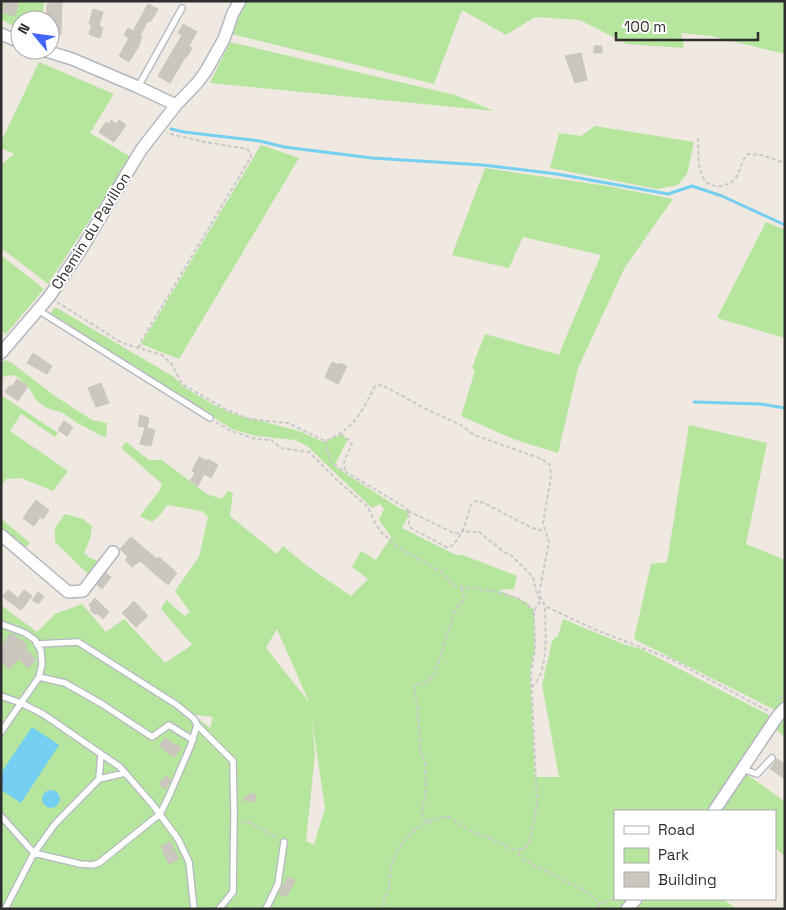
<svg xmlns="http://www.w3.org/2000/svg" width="786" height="910" font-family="'Space Grotesk',sans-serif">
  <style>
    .green { fill: #b6e59e; fill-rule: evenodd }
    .water { fill: #75cff0 }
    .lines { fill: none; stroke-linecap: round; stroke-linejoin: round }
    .stream { stroke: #75cff0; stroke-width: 3 }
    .building { fill: #cbc7bf; stroke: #cbc5ba }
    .service-casing { stroke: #b4b7c1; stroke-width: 8 }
    .minor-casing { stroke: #b4b7c1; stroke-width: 14 }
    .path { stroke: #c9c9c9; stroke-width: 2; stroke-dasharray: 4 2.5; stroke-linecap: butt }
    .service { stroke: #fff; stroke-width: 5.5 }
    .minor { stroke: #fff; stroke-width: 11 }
    .labels { text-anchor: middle; stroke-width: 4; stroke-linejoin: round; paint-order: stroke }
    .street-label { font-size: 15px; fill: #2e2e2e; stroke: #fff }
  </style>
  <rect width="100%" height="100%" fill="#efe9e1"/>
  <!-- green -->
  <path class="green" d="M1,1H44L42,20H20V30L1,19Z
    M246,1H785V54L711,36L681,33L684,48L627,44L580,20L535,17L506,35L462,10L434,84L232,34Z
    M230,42L455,95L494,111L210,83Z
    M39,62L114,94L90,133L131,157L48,284L1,248V165L14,154L1,148V142Z
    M595,126L694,142L687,174L678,185L657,189L550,168L559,133L581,136Z
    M261,145L299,158L179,359L141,344Z
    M485,168L607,186L673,199L625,267L578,368L558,453L516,440L461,416L475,371L472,368L485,334L560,355L561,349L601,255L523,237L509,268L452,255Z
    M766,222L785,230V338L717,318Z
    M1,255L44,289L6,334L1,330Z
    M55,307L174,377L184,387L214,405L234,414L299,431L323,442L340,435L348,439L334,466L399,508L410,512L402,528L456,555H463L517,576L514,589L498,590L526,602L534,610L535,649L530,671L535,777H559L542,685L552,641L558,636L563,619L623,644L641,649L769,715V722L709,811H615V899H630L620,909H1V605L37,632L55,614L82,604L106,632L124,619L165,663L192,645L161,609L166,600L185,616L190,612L175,591L199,557L208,517L202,511L167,505L161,514L152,522L140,516L160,490L162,484L121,448L126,442L149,460H162L207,494L222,499L228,491L233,493L230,516L277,554L283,546L307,566L351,596L368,579L352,567L361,551L376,560L391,537L379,520L384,509L380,504L372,508L307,446L295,440L256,436L232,429L50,314ZM277,629L309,702L266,648ZM192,714L213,717L210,728ZM312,720L325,808L314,845L306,841L315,755Z
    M5,360L12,363L55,396L92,420L107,423L106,438L77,423L63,413L47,408L36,400L28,386L15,375L1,377V364Z
    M1,395L58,433L55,437L21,414L10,431L68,471L53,491L21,478L6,479L1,486Z
    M689,425L767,443L746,544L785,560V698L775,710L634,639L651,564L667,562Z
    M65,514L83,519L92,526L90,539L84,553L90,558L101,562L91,577L55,542V528Z
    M1,517L5,522L30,543L23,550L1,532Z
    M785,716V737L775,729Z
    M745,773L785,802V856L775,848V811H722Z
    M642,899H723L737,909H632Z"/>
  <!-- water -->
  <path class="water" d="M32,727L59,745L21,803L1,790V773Z
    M42 799a9 9 0 1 1 18 0a9 9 0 1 1-18 0Z"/>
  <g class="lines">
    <!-- stream -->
    <path class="stream" d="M171,129L184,132L260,141L284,147L372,158L483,165L557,174L668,194L692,186L722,196L785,225
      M694,402L760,404L785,408"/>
  </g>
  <!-- building -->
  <path class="building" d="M5,1H19L15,16L2,12Z
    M49,1H62L61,35L50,34V20L46,19L47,4L49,5Z
    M148,4L158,9L150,22L148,21L140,35L142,37L139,44H140L129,62L119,56L129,38L124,35L128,28L133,31Z
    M93,9L103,12L99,26L103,28L100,38L89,34L92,25L89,24Z
    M183,24L197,32L189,46L192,48L187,57L186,56L170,83L158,76L182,35L178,33Z
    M594,46H602V53H594Z
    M581,53L587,80L575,83L565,56Z
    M111,120L116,124L119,120L126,125L114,142L99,132L106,122L109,124Z
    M33,353L52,366L47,374L27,363Z
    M332,362L339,365L340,363L347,366L338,384L325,377Z
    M17,379L28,386L18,401L5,392L10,385L12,387Z
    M101,383L109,403L96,407L88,388Z
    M140,415L149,418L147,428L155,430L151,446L140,444L145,427L138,426Z
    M64,421L73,427L67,436L58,430Z
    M199,457L207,461L208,459L218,465L211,478L204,474L198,486L190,481L195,473L192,471Z
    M36,500L49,510L43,519L40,517L34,526L23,518Z
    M131,537L157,559L159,557L177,573L168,585L140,561L132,567L125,560L128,557L120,549Z
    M106,573L111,577L102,589L97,585Z
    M8,590L18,598L24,590L32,596L21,610L3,597Z
    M38,592L44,597L38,604L32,600Z
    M95,598L109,612L103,619L97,613L96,615L90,610L92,608L89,605Z
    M134,601L148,616L136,627L122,613Z
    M11,633L27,645L25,648L36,660L28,668L19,659L9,669L1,661V646Z
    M165,738L181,748L174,757L159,746Z
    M777,759L785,764V779L770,769Z
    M166,776L171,780L165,789L159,784Z
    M251,793L256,796L255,800L252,802L243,800Z
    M170,842L179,859L169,864L161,847Z
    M288,877L295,880L286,897L279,893Z"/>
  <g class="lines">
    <defs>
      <path id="service" d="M138,87L182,8
        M38,310L210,418
        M1,624L25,633L35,640L41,651L42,664L39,677L1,732
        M39,677L65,683L102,704L152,737L169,725L193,740
        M1,696L21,703L43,714L120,767L153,805L178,839L189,862L194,909
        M197,725L233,761L234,814L233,892L219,909
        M743,769L757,774L772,758
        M99,779L101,754
        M1,816L34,853L80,864L92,865L99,863L160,814L169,796L191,745L197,725L194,719L177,705L78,642L37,644
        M5,909L34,853L55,824L99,779L125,773
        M266,909L278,884L284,842"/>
      <path id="minor" d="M1,34L20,42
        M43,50L72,59L138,87L176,105
        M1,353L49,297L82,248L141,150L176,105L198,82L206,71L224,39L233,13L240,1
        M1,535L68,592L83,591L113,552
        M714,811L777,717L785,708
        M627,909L636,899"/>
    </defs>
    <!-- service casing -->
    <use href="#service" class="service-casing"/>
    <!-- minor casing -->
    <use href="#minor" class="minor-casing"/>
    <!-- path -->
    <path class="path" d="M698,138C699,154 695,187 719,186C725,186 732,183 736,178C741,170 741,161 748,154L761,155L785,163
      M57,302L122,343L162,355L171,363L182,384L225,409L249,419L288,423L325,441C352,431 363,411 375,386L382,385L428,410L461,425L474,435L542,459L550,465L551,477L543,523L549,542L539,594L545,606L596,630L671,659L768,711
      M139,348L140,343L251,157L250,152L247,149L205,142L167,133
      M216,422L229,430L256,439L271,440L281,448L309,452L336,479L368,507L375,523L383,534L401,549L442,572L450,582L457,586L493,591L518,598L534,611
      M341,434L350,441L352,445L344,461L345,470
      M325,441L331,463L406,508L408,511L409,524L411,528L448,548C462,540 466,520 471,505L475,501L484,503L532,528L545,531
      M408,511L454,533H461L464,530L472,533L478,531L504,552L512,556L533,577L537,595L541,600L534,611L535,649L531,673L537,804L533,827L529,842L526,847L519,850V855L524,860L585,891L596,899L598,909
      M532,687C550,670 545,630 545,606
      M779,699L785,692
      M241,821L253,824L277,838
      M428,822L421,814L426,794L425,763L420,750L418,709L414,688L417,684L427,682L435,674L454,613L463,600L464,595L461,587
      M598,905C603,901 610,902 615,898
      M384,909C384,906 383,904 384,901C384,896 389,892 389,887C390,880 390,874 391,868C398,839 419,822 447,816L469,830L496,841L511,849L519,850"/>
    <!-- service -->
    <use href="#service" class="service"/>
    <!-- minor -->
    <use href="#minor" class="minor"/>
  </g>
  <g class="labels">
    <!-- street labels -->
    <g class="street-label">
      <text transform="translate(91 231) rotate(-58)" y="5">Chemin du Pavillon</text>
    </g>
  </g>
  <!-- border -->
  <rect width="786" height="910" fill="none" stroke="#2e2e2e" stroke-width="5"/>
  <!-- legend -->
  <rect x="614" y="810" width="162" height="90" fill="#ffffff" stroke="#ababab"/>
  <rect x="624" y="826" width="25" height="8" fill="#ffffff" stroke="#ababab"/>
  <text x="658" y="835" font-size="15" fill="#2e2e2e">Road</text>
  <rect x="624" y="848" width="25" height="15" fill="#b6e59e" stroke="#ababab"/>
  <text x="658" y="860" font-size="15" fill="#2e2e2e">Park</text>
  <rect x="624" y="872" width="25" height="15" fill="#cbc7bf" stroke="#ababab"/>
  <text x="658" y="885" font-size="15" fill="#2e2e2e">Building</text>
  <!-- north arrow -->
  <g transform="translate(35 35) rotate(299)"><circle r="24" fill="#ffffff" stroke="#ababab"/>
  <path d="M0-4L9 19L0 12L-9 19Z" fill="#4264fb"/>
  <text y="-8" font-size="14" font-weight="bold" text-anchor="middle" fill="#2e2e2e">N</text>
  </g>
  <!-- scale -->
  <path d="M616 32v8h142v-8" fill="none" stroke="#2e2e2e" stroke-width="2.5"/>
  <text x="624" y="32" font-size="15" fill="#2e2e2e" stroke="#ffffff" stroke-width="4" paint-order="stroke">100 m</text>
</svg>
